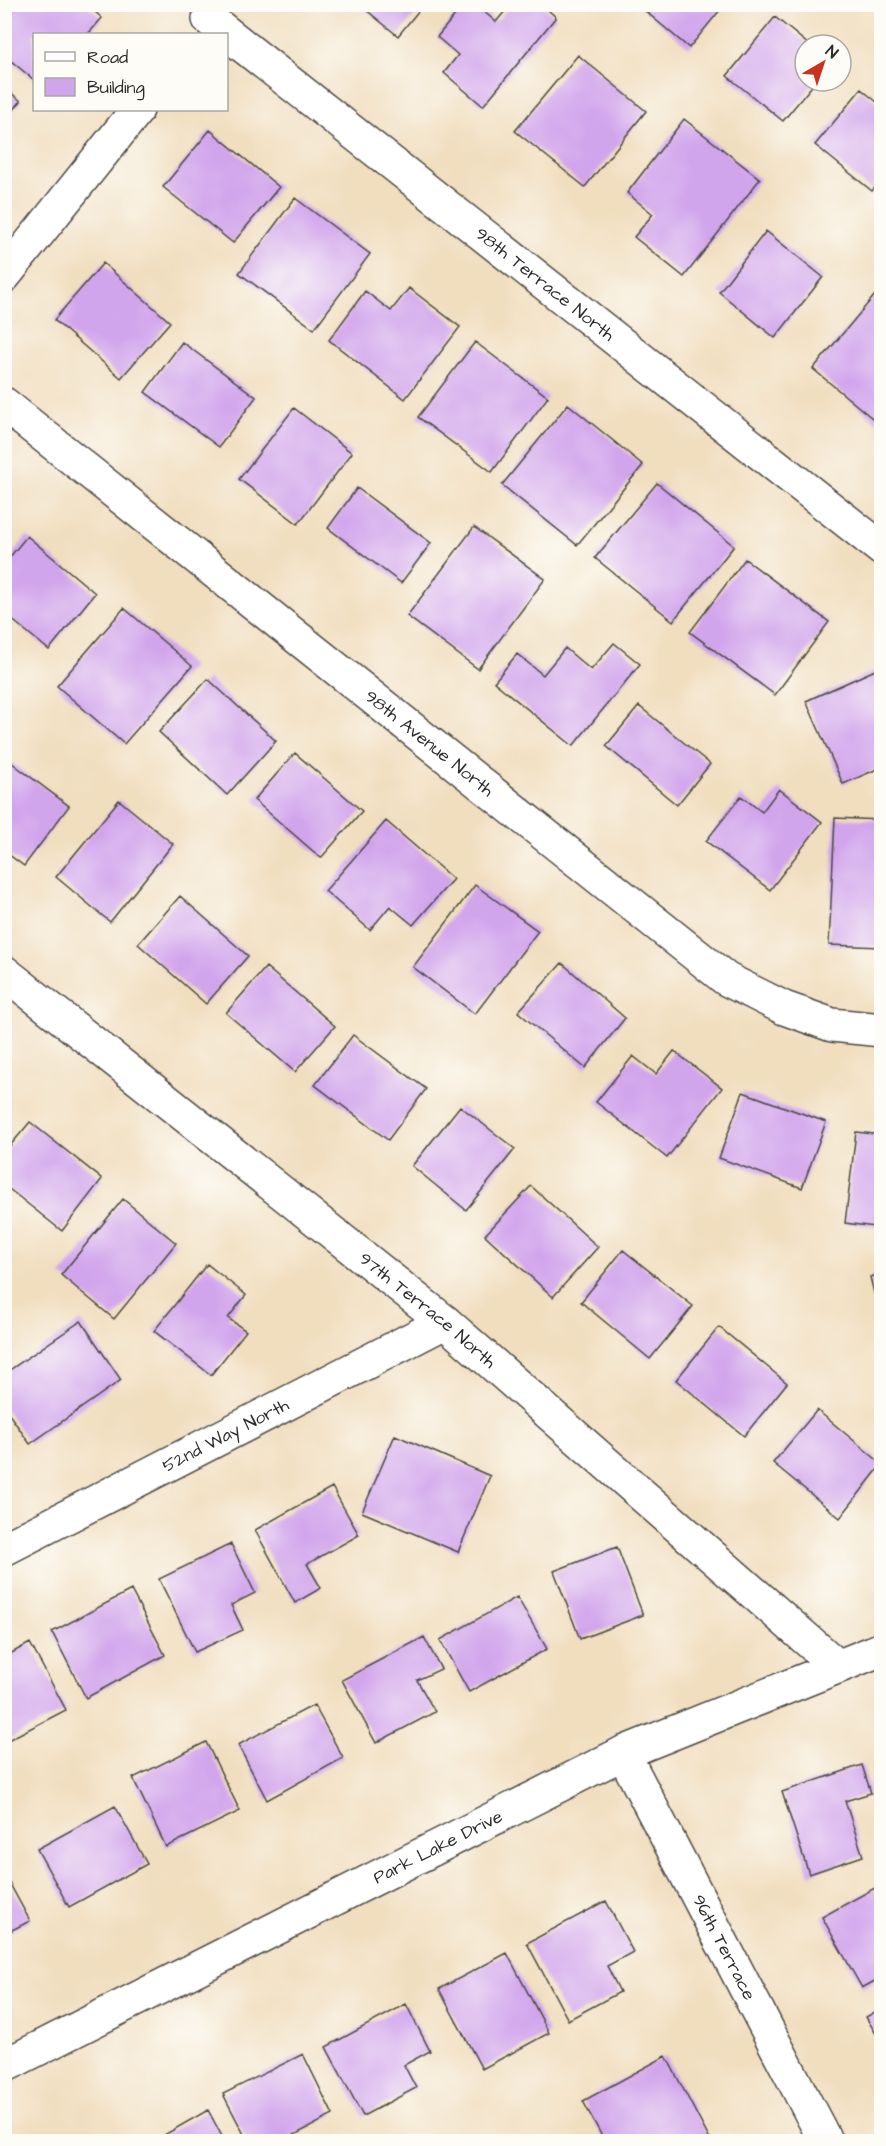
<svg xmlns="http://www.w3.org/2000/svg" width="886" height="2146" font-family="'Architects Daughter',sans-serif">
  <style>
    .building { fill: #d1a5ec }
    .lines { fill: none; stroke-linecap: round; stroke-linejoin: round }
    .minor-casing { stroke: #494641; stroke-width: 36 }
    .minor { stroke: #fff; stroke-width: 33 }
    .labels { text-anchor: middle; stroke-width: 6; stroke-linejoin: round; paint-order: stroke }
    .street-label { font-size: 18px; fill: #2b2b2b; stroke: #fdfcf7 }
  </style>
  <rect width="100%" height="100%" fill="#fdfcf7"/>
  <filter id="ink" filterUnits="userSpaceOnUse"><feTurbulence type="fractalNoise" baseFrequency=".0167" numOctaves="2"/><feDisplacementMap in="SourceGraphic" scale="12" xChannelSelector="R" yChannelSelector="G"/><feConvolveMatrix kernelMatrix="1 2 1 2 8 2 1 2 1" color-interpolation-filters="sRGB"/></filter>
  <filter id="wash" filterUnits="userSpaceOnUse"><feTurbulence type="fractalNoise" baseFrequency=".008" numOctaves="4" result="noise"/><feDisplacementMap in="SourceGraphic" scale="24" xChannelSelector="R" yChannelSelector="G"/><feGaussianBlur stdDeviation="1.35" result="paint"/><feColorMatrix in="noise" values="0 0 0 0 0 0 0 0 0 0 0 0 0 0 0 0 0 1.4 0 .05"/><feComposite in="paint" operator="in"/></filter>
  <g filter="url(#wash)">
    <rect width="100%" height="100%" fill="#f1debf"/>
    <g id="blocks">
      <!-- building -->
      <path class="building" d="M17,4H86L102,18L88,34H34V80L4,55V20Z
        M359,4H424L398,36Z
        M464,4H475L496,22L511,4H541L556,17L483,106L444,73L458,55L437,37Z
        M637,4H725L689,48Z
        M775,17L809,45H805V81H816L783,121L727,76Z
        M578,55L646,111L585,187L515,131Z
        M4,87L21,101L4,121Z
        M861,89L882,106V180L872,191L815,145Z
        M684,119L760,179L684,277L634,237L653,214L627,193Z
        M210,130L279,187L233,243L163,187Z
        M295,198L370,254L314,329L239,273Z
        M766,231L823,277L775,338L719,292Z
        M103,263L170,322L121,378L54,320Z
        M409,288L460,327L405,399L329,340L365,291L391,311Z
        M875,295L882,300V419L878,423L813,369Z
        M182,342L256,397L219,447L145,392Z
        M475,342L548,397L492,472L418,417Z
        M568,404L643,465L577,545L502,485Z
        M294,408L352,453L298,524L239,479Z
        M657,483L734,546L673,621L595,558Z
        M357,488L431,543L401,583L328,528Z
        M474,527L545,579L478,669L407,616Z
        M27,536L95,593L49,650L4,613V564Z
        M745,559L829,622L775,695L690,632Z
        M124,608L192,666L124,744L57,686Z
        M614,643L640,664L573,746L494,682L517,654L543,675L565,648L591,670Z
        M882,667V767L843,784L806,701Z
        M208,679L276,741L227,795L159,732Z
        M639,706L710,764L677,805L606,746Z
        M295,753L362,811L321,858L254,800Z
        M4,757L69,806L24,866L4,851Z
        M779,789L822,822L770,890L706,841L741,796L762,812Z
        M119,800L173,844L110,922L56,877Z
        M835,818L882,820V947L829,945Z
        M386,821L453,879L413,925L390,906L370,930L325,891Z
        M475,885L538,931L475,1014L413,967Z
        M180,896L248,956L206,1004L138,944Z
        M562,963L625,1018L585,1068L518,1012Z
        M266,967L335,1026L295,1072L226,1013Z
        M353,1035L426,1089L388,1140L315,1085Z
        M674,1051L722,1088L667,1158L596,1102L633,1056L656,1074Z
        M743,1092L826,1122L802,1188L719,1158Z
        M460,1106L515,1149L466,1210L412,1166Z
        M30,1122L102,1179L62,1231L4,1185V1153Z
        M856,1132L882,1135V1228L845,1223Z
        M531,1186L598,1247L553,1297L485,1235Z
        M123,1199L176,1243L114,1319L61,1275Z
        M623,1250L693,1306L650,1359L581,1302Z
        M207,1264L246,1295L228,1318L246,1331L211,1375L154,1331Z
        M882,1274V1321H881L870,1277Z
        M81,1321L121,1380L30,1444L4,1407V1374Z
        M719,1327L787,1383L744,1436L676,1380Z
        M817,1410L882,1464L840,1518L773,1463Z
        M395,1435L490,1476L458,1552L362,1512Z
        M332,1487L359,1535L307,1564L321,1588L295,1603L255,1530Z
        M231,1544L255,1593L231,1605L243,1630L195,1652L159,1579Z
        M617,1547L643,1615L580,1639L554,1571Z
        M131,1590L165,1655L86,1698L52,1632Z
        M517,1597L547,1649L469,1692L440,1640Z
        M424,1637L441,1669L417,1680L435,1712L376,1743L342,1680Z
        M30,1643L66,1710L4,1742V1657Z
        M314,1705L343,1758L267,1800L238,1745Z
        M206,1742L240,1811L166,1847L133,1778Z
        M862,1765L871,1793L845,1801L863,1856L809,1874L782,1792Z
        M115,1806L147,1864L69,1907L37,1849Z
        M4,1873L30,1921L4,1934Z
        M882,1884V1977L862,1988L822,1917Z
        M606,1901L633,1952L607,1966L620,1992L568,2020L527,1943Z
        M507,1953L549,2033L482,2069L439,1989Z
        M406,2004L430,2051L404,2065L416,2088L363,2116L326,2047Z
        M882,2008V2044L866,2017Z
        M303,2054L333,2115L281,2142H248L223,2094Z
        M666,2056L710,2140L605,2142L583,2101Z
        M208,2110L225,2142H152Z"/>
    </g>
  </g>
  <g filter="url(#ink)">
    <use href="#blocks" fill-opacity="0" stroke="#494641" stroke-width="1.5"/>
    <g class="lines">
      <defs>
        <g id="minor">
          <path id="s1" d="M209,19L882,549"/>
          <path d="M4,276L137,110"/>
          <path id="s2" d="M4,404L726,979L784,1008L832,1025L882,1030"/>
          <path id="s3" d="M4,972L445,1322L837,1666"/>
          <path id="s4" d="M4,1549L445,1322"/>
          <path id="s5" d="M623,1753L826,2142"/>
          <path id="s6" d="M4,2066L623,1753L882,1649"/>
        </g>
      </defs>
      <!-- minor casing -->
      <use href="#minor" class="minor-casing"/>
      <!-- minor -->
      <use href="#minor" class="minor"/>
    </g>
  </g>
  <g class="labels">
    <!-- street labels -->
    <g class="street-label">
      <text dy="6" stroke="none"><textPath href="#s1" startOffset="428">98th Terrace North</textPath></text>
      <text dy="6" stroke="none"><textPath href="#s2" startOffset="544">98th Avenue North</textPath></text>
      <text dy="6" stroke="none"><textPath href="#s3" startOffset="542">97th Terrace North</textPath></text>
      <text dy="6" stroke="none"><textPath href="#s4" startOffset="249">52nd Way North</textPath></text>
      <text dy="6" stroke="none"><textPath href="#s6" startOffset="486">Park Lake Drive</textPath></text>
      <text dy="6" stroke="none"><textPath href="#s5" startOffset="219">96th Terrace</textPath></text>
    </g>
  </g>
  <!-- margin -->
  <rect width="886" height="2146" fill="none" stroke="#fdfcf7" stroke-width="24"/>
  <!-- legend -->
  <rect x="33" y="33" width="195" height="78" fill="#fdfcf7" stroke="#a9a8a5" stroke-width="1.5"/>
  <rect x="45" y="52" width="30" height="9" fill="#ffffff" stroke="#a9a8a5" stroke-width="1.5"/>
  <text x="87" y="63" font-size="18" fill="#2b2b2b">Road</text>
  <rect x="45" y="78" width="30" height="18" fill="#d1a5ec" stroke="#a9a8a5" stroke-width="1.5"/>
  <text x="87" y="93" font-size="18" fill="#2b2b2b">Building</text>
  <!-- north arrow -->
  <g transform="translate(823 63) rotate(39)"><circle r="28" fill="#fdfcf7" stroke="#a9a8a5" stroke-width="1.5"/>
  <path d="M0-4.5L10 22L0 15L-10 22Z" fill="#c8321e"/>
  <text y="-9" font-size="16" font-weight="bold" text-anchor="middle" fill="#2b2b2b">N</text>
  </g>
</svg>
